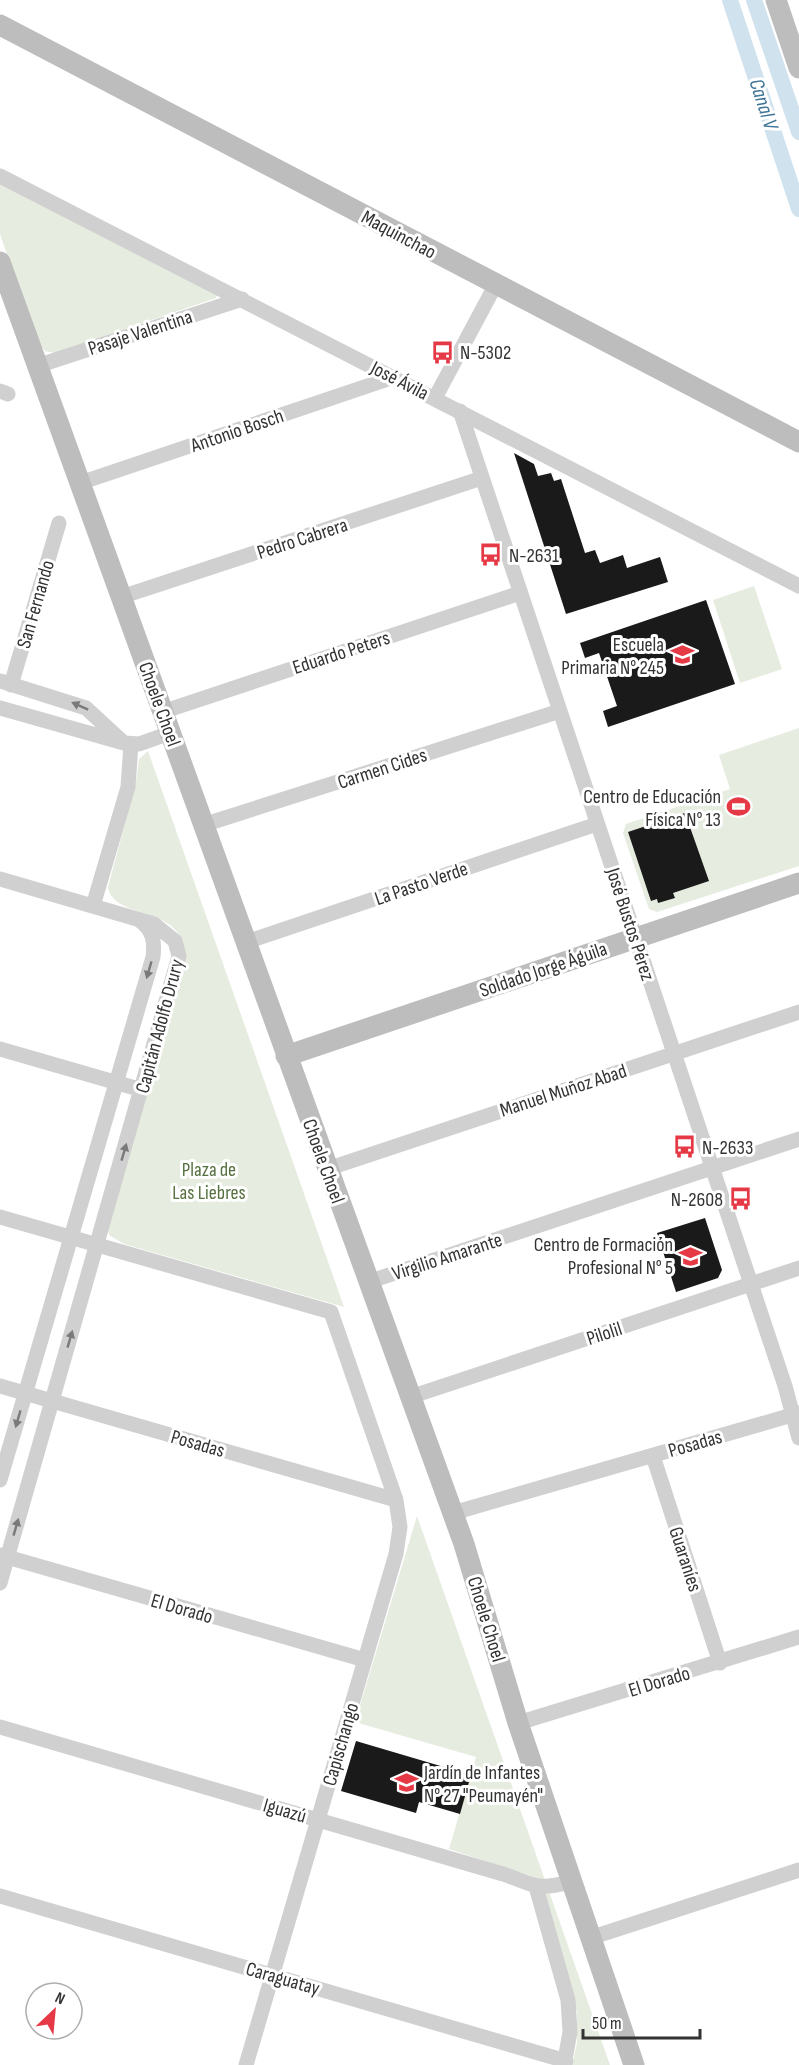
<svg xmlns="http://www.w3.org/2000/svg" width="799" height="2065" font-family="'Sofia Sans Condensed',sans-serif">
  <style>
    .green { fill: #e6ecdf }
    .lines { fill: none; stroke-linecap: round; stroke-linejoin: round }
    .canal { stroke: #cfe2ee; stroke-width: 16 }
    .building { fill: #1a1a1a }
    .street { stroke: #d0d0d0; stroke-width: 15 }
    .secondary { stroke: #bdbdbd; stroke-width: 21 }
    .oneway { fill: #7a7a7a }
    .labels { text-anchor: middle; stroke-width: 6; stroke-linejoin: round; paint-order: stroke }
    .street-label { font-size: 20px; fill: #333; stroke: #fff }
    .poi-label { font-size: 20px; fill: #333; stroke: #fff; text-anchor: start }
    .park-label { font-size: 20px; fill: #56703f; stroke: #fff }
    .water-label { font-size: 21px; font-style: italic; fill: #3f7597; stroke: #fff }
  </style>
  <rect width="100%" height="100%" fill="#fff"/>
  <!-- green -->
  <path class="green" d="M0,184L217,295L216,298L55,353L45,351L36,341L0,234Z
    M754,586L782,669L740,683L713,600Z
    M799,728V866L657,912L649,909L623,833L626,824L730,789L719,755Z
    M148,751L344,1307L124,1244L109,1235L108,1229L185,956C184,903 114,922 108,887L136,783L139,759Z
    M417,1516L610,2065H572L577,2043V2012L544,1902L512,1870L449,1849L476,1757L355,1722Z"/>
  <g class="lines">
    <!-- canal -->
    <path class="canal" d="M730,0L799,209
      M754,0L799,132"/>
  </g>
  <!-- building -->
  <path class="building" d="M514,453L534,464L538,476L551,473L554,481L561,479L585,553L595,550L600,563L623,555L627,568L660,557L668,582L566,614Z
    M706,600L735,684L608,727L603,711L617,706L599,653L585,658L580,643Z
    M685,813L709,881L673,893L675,898L658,903L657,899L651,901L628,832Z
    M705,1218L722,1270L718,1278L676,1292L657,1233Z
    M356,1741L471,1775L460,1814L419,1802L416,1813L341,1791Z"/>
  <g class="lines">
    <!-- street -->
    <path class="street" d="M0,176L799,586
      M37,366L242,299
      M0,391L8,394
      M435,398L496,284
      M460,411L785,1386L799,1438
      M80,483L394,377
      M121,597L482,478
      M0,681L86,708L124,743
      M11,685L59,523
      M0,708L124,743L139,744L170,733
      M162,712L520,593
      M203,825L560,711
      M0,879L154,924L175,941L179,956L0,1583
      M93,906L128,787L131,744
      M246,942L597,824
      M0,1049L142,1090
      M327,1169L799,1012
      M0,1217L331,1312L396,1500L400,1527L396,1554L246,2065
      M368,1282L799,1139
      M0,1386L396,1500
      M410,1397L799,1268
      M653,1456L720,1663
      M0,1480L153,957C155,941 153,930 139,920
      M453,1513L799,1413
      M0,1555L365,1660
      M518,1723L799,1637
      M0,1727L503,1874C535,1885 535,1891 570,1882
      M536,1887L568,2000L570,2032L564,2065
      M0,1896L566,2061
      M590,1938L799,1870"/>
    <!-- secondary -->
    <path class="secondary" d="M776,0L799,68
      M0,25L799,442
      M0,262L464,1544L518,1723L634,2065
      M286,1056L799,883"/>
  </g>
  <!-- one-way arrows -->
  <defs><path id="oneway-solid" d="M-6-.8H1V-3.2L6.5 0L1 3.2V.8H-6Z" transform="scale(1.5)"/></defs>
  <g class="oneway">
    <use href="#oneway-solid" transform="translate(80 706) rotate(-156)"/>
    <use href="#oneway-solid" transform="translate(149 970) rotate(106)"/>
    <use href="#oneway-solid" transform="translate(124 1152) rotate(-74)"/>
    <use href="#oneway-solid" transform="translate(70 1339) rotate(-74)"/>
    <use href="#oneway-solid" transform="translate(18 1419) rotate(106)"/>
    <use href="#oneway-solid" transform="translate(16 1527) rotate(-74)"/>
  </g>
  <!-- icons -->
  <defs>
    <symbol id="bus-bare" viewBox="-9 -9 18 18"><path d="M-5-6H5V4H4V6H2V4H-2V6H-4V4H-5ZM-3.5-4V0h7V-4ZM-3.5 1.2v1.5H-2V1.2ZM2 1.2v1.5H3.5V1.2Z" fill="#e63946" stroke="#fff" stroke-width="2.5" paint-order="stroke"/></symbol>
    <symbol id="school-bare" viewBox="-9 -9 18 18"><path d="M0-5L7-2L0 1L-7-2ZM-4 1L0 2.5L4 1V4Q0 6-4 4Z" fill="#e63946" stroke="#fff" stroke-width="2.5" paint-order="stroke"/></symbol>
    <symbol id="stadium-bare" viewBox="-9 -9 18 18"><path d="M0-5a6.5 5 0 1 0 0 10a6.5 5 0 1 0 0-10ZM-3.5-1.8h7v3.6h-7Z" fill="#e63946" stroke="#fff" stroke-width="2.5" paint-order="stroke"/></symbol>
    <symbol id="university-bare" viewBox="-9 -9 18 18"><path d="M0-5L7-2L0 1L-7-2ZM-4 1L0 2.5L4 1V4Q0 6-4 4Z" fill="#e63946" stroke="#fff" stroke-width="2.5" paint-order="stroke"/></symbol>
  </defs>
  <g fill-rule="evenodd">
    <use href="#bus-bare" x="426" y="336" width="33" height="33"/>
    <use href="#bus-bare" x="474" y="538" width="33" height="33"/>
    <use href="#school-bare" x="666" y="638" width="33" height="33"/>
    <use href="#stadium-bare" x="722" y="790" width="33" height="33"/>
    <use href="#bus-bare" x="668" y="1130" width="33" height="33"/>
    <use href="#bus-bare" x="724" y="1182" width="33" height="33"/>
    <use href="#university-bare" x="674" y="1240" width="33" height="33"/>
    <use href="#school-bare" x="390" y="1766" width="33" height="33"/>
  </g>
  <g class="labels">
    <!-- street labels -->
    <g class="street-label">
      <text transform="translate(399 234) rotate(28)" y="7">Maquinchao</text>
      <text transform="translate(140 332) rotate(-18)" y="7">Pasaje Valentina</text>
      <text transform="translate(400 380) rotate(27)" y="7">José Ávila</text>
      <text transform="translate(237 430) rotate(-19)" y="7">Antonio Bosch</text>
      <text transform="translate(302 538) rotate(-18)" y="7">Pedro Cabrera</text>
      <text transform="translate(35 604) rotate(-74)" y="7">San Fernando</text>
      <text transform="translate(341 652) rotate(-18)" y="7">Eduardo Peters</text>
      <text transform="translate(160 704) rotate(70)" y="7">Choele Choel</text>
      <text transform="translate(382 768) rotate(-18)" y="7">Carmen Cides</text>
      <text transform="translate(421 883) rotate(-19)" y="7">La Pasto Verde</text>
      <text transform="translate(631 924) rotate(72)" y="7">José Bustos Pérez</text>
      <text transform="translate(543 969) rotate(-19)" y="7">Soldado Jorge Águila</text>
      <text transform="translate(159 1026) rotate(-75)" y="7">Capitán Adolfo Drury</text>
      <text transform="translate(563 1090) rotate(-18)" y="7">Manuel Muñoz Abad</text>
      <text transform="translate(324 1161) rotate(70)" y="7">Choele Choel</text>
      <text transform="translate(447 1256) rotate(-18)" y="7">Virgilio Amarante</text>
      <text transform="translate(604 1333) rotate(-18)" y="7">Pilolil</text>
      <text transform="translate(198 1443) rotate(16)" y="7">Posadas</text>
      <text transform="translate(695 1443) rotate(-16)" y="7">Posadas</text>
      <text transform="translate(686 1559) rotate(72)" y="7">Guaraníes</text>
      <text transform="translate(182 1608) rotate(16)" y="7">El Dorado</text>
      <text transform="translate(487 1619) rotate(73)" y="7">Choele Choel</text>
      <text transform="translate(659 1681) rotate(-17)" y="7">El Dorado</text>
      <text transform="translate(340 1744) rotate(-74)" y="7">Capischango</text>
      <text transform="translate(285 1810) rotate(16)" y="7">Iguazú</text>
      <text transform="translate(283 1978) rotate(16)" y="7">Caraguatay</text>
    </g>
    <!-- poi labels -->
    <g class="poi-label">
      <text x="460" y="359">N-5302</text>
      <text x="509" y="562">N-2631</text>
      <text x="664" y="651" text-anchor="end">Escuela<tspan x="664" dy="23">Primaria N° 245</tspan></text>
      <text x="721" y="803" text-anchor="end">Centro de Educación<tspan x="721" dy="23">Física N° 13</tspan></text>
      <text x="702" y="1154">N-2633</text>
      <text x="723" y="1206" text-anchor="end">N-2608</text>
      <text x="673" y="1251" text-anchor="end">Centro de Formación<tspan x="673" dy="23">Profesional N° 5</tspan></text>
      <text x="424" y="1779">Jardín de Infantes<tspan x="424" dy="23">N° 27 "Peumayén"</tspan></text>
    </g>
    <!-- park labels -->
    <g class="park-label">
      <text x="209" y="1176">Plaza de<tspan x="209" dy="23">Las Liebres</tspan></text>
    </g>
    <!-- water labels -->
    <g class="water-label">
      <text transform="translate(764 104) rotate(72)" y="7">Canal V</text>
    </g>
  </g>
  <!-- north arrow -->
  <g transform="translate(54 2011) rotate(26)"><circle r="28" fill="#ffffff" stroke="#adadad" stroke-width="1.5"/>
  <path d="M0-4.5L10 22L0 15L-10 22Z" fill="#e63946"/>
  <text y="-9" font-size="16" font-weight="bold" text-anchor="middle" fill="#333333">N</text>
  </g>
  <!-- scale -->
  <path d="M583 2029v9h117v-9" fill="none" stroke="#333333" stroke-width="3"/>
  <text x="592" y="2029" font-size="18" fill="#333333" stroke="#ffffff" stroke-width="4.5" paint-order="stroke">50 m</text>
</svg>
